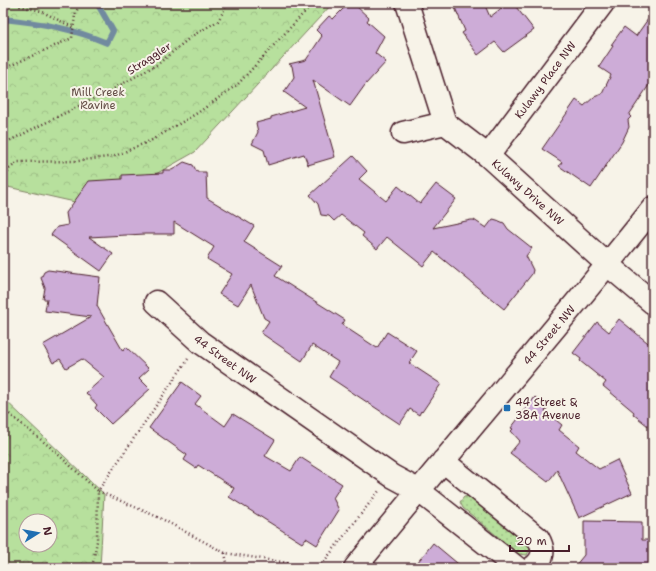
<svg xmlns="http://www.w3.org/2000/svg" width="656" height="571" font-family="'Shantell Sans',sans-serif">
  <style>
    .grass { fill: url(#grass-dots); stroke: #808064 }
    .forest { fill: url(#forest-crowns); stroke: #808064; fill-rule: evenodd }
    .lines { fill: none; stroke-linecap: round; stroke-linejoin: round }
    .stream { stroke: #718a9f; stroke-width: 6 }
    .building { fill: #cdacd7; stroke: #4a1f2b }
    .minor-casing { stroke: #4a1f2b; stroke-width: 25 }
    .path { stroke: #4a1f2b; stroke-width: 2.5; stroke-dasharray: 1 3; stroke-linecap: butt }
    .minor { stroke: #f7f3e8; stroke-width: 22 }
    .poi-dot { fill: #1f6fb2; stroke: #f7f3e8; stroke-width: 1.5 }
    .labels { text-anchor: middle; stroke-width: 4; stroke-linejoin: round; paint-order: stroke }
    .street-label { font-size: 11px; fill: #4a1f2b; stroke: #f7f3e8 }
    .park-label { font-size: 11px; fill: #654f48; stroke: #f7f3e8 }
    .poi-label { font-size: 11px; fill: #4a1f2b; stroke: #f7f3e8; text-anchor: start }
  </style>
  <defs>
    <pattern id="grass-dots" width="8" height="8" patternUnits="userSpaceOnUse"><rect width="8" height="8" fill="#b7e09d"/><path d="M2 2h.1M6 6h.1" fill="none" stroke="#9fc087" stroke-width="1.8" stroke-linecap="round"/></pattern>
    <pattern id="forest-crowns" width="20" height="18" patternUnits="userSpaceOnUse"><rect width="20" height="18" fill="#b7e09d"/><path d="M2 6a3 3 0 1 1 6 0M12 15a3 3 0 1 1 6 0" fill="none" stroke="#9fc087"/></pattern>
  </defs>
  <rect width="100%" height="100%" fill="#f7f3e8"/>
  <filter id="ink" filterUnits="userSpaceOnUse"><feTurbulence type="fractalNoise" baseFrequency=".025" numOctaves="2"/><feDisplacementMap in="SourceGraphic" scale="8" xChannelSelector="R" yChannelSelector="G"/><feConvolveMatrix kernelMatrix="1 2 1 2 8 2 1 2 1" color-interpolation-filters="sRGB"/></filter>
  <g filter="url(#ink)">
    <!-- grass -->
    <path class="grass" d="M470,496L528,543L530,549L527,555L519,554L463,508L460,502L464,497Z"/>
    <!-- forest -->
    <path class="forest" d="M3,3H333L195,152L97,207L8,187L3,202Z
      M3,398L104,494L100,568H3ZM26,521H50V545H26Z"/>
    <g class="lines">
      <!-- stream -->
      <path class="stream" d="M3,19C41,23 71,28 107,43L113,31L97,3"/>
    </g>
    <!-- building -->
    <path class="building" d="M453,3H484L490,17L508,3H513L534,30L504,52L495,42L478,55L462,33L465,31Z
      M355,5L369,18L367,21L384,36L375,53L386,62L365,85L350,106L313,80L335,157L308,165L304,154L268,165L264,150L252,144L258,132L256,123L271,119V117L305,107L284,92L294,77L292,66L289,64L306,60L322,36L316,30L329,16L333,19L346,6Z
      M653,12V79L629,115L631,117L628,120L629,127L622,142L591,188L559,166L562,162L542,149L576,100L584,106L594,97L602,94L611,75L599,67L613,46L611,45L624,27L636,36Z
      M353,156L367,171L359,179L386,201L398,186L420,204L436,184L456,199L433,228L471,220H474L486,228L493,219L497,220L504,223L508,229L532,248L526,256L533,270L532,274L504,309L434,252L423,266L387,237L377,249L362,236L364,233L341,215L334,221L329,216L321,215L318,204L310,195Z
      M184,162L193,165L197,172H206L207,198L254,226L244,242L282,266L275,276L345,320L342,325L377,348L387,332L417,351L409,363L441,384L422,412L421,411L419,415L410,409L400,424L329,377L338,362L312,345L302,361L261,333L269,321L264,318L251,285L238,305L219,294L232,274L207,259L214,247L174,222V234H145L89,237L113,254L101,271L51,235L57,227L68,225L66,213L89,181L122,179V175L163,173V170H172Z
      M48,270L100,277L97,306L123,351L126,347L149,369L139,378L150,389L111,424L95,408L97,405L86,393L104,377L82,359L66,368L60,359L53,363L43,345L91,317L45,311L47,299H43L45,288L41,278L44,272Z
      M619,319L653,347V430L633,414L634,412L603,386L606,382L580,361L581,359L573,353L597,322L609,332Z
      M182,382L201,396L195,404L225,426L233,414L275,440L265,456L291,471L300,457L342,484L333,498L339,510L317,545L306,538L302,543L229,497L234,488L198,465L196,468L184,460L187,455L149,428Z
      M535,397L548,407L545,411L562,425L559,430L579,446L576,451L599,469L617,460L632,493L579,518L557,470L548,482L510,453L520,441L511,431L513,429L511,428Z
      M584,521L642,522V540H651V568L575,566L584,555Z
      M433,543L463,568H413Z"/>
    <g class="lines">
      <defs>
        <path id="minor" d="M407,3L445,123L488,156L608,265L653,303
          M403,133L445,123
          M488,156L603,3
          M156,302L200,342L392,476L418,490L517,568
          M443,461L538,538C545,550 544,560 532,568
          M355,568C453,447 556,330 653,208"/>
      </defs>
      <!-- minor casing -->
      <use href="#minor" class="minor-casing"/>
      <!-- path -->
      <path class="path" d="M17,3L20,6L41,11L74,28
        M3,69L72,38L75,15L80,3
        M3,144L115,88L158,64L192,36L218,21L228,3
        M3,188L9,169L18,162L78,161L115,156L152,140L199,112L238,84L313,3
        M188,359L98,491L160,518L225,553L288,563L295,568
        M3,409L50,447L98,491L97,541L92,568
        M225,553L228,568
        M319,568L379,491"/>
      <!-- minor -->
      <use href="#minor" class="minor"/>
    </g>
  </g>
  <!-- markers -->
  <rect class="poi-dot" x="503" y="404" width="8" height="8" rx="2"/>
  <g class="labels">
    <!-- street labels -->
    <g class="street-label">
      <text transform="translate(149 58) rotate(-33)" y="4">Straggler</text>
      <text transform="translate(545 80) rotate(-53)" y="4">Kulawy Place NW</text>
      <text transform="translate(528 192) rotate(42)" y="4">Kulawy Drive NW</text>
      <text transform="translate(549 335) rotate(-50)" y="4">44 Street NW</text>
      <text transform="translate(225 359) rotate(36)" y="4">44 Street NW</text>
    </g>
    <!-- park labels -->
    <g class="park-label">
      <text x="98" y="96">Mill Creek<tspan x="98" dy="13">Ravine</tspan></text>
    </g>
    <!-- poi labels -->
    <g class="poi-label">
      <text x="515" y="406">44 Street &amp;<tspan x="515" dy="13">38A Avenue</tspan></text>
    </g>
  </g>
  <!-- margin -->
  <rect width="656" height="571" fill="none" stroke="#f7f3e8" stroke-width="16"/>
  <rect x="8" y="8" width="640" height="555" fill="none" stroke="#4a1f2b" stroke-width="1.5" filter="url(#ink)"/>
  <!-- north arrow -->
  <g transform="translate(38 533) rotate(79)"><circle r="19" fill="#f7f3e8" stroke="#b29e9c"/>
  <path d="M0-3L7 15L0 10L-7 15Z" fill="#1f6fb2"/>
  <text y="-6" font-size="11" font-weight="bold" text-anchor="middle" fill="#4a1f2b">N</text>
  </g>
  <!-- scale -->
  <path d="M510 545v6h59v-6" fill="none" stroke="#4a1f2b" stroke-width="2"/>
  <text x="516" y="545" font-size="12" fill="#4a1f2b" stroke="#f7f3e8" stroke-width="3" paint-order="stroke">20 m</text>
</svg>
